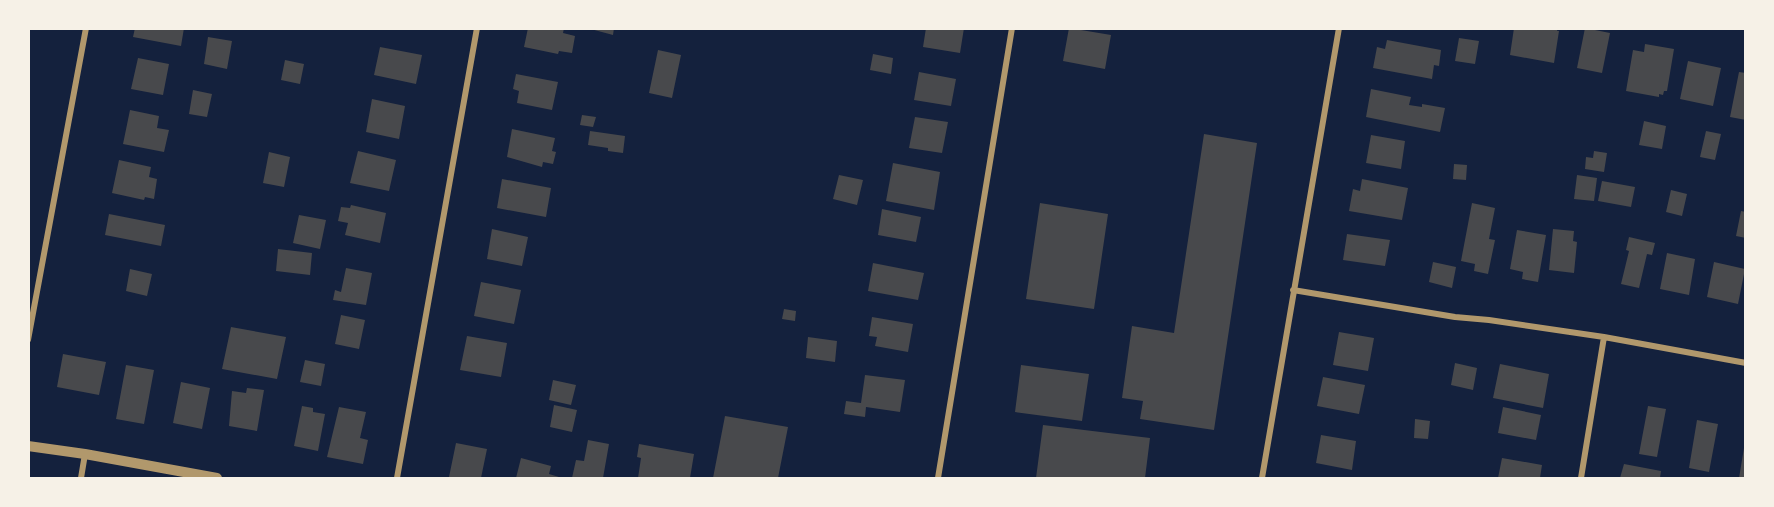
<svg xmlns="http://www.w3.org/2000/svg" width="1774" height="507" font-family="'Archivo Narrow',sans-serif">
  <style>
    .building { fill: #48494c }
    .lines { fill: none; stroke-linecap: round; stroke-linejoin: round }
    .minor { stroke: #b1986c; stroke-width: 6 }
    .tertiary { stroke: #b1986c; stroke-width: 10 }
  </style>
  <rect width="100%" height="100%" fill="#14213d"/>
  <!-- building -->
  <path class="building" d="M135,28H184L181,46L133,37Z
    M528,28H564L563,33L575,36L572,53L559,51L558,54L524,47Z
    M587,28H614L613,35Z
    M926,28H964L960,53L923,47Z
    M1069,28L1111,35L1105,69L1063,61Z
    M1514,28H1558L1557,31H1559L1554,63L1510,55Z
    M1585,28L1610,33L1602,73L1577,68Z
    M208,37L232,41L227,69L204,64Z
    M1459,38L1479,41L1475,64L1455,61Z
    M1387,40L1441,50L1439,66L1434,65L1432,79L1373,68L1377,47L1385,49Z
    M1645,44L1674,49L1667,91H1664L1663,95L1659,94V97L1626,91L1633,50L1644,52Z
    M380,47L422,55L416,84L374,75Z
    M658,50L681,55L672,98L649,93Z
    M873,54L893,58L891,74L870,70Z
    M138,58L169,64L163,95L131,89Z
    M285,60L304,64L300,84L281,80Z
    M1688,61L1721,68L1713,106L1680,99Z
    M919,72L956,79L951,106L914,100Z
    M1739,72L1746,73V120L1730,117Z
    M516,74L558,82L552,110L517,103L519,91L513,89Z
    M1371,89L1411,97L1409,105L1422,107V104L1445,108L1440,132L1366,117Z
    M193,90L212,94L207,117L189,114Z
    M372,99L405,106L399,139L366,132Z
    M130,110L159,116L157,128L169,130L164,152L123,144Z
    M582,115L596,117L593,127L580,125Z
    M915,117L948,122L942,153L909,148Z
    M1644,121L1666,126L1662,149L1639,145Z
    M512,129L555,138L552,151L556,152L553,164L543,162L542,167L507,157Z
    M590,131L625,136L623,153L608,151V148L588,145Z
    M1706,131L1721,134L1715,160L1700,157Z
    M1204,134L1257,143L1214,430L1140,419L1143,401L1122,398L1132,326L1174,333Z
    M1371,135L1405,141L1401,169L1366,163Z
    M358,151L396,160L389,191L350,183Z
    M1594,151L1607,153L1604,172L1585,169L1586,157L1593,158Z
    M269,152L290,157L284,187L263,183Z
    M119,160L151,167L149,177L157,179L154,199L145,197L144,200L112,193Z
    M893,163L940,172L934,210L886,201Z
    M1454,164L1467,165L1466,180L1453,179Z
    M839,175L863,180L857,205L833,199Z
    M1577,175L1597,178L1594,201L1574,199Z
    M502,179L551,188L546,217L497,208Z
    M1362,179L1408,188L1402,220L1349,211L1353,189L1360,191Z
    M1602,181L1635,187L1631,207L1598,201Z
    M1671,190L1687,194L1682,216L1666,212Z
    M1040,203L1108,214L1094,309L1026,299Z
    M1472,203L1495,208L1489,239L1495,240L1488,274L1474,271L1475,264L1461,261Z
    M351,205L386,213L380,243L345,235L348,223L338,221L341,207L350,208Z
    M882,209L921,217L916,242L878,235Z
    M1741,211L1746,212V238L1736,236Z
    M109,214L165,225L161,246L105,235Z
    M299,215L326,220L320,249L293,243Z
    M492,229L528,237L522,266L487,259Z
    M1553,229L1574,231L1573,241L1577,242L1574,273L1549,270Z
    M1517,230L1546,235L1538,282L1522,279L1523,272L1510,269Z
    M1347,234L1390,240L1385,266L1343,260Z
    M1629,237L1655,243L1652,255L1647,254L1639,288L1621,284L1629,251L1626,250Z
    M278,249L312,253L310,275L276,271Z
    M1667,253L1695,259L1689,295L1660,289Z
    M1433,262L1456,267L1452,288L1429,282Z
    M1714,262L1745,269L1738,304L1707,297Z
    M873,263L924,273L918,300L868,291Z
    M346,268L372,273L366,305L333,300L335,290L341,292Z
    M130,269L152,274L147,296L126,291Z
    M481,282L521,290L514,324L474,316Z
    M784,309L796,311L795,321L782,319Z
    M341,315L365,320L359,349L335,344Z
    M872,317L913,324L908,352L875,346L877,337L869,336Z
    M231,327L286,337L277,379L222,369Z
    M1339,332L1374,338L1368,371L1333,365Z
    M467,336L507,343L501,377L460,370Z
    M808,337L837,341L835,362L806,358Z
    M63,354L106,362L99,395L57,387Z
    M305,360L325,364L321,386L300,382Z
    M1455,363L1477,368L1473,390L1451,385Z
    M1500,364L1549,374L1543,408L1493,398Z
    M126,365L154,370L144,424L116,419Z
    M1021,365L1089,374L1082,421L1015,412Z
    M865,375L905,380L900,412L866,407L865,417L844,414L846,401L861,403Z
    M1323,377L1365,385L1359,414L1317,406Z
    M553,380L576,385L571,405L549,400Z
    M181,382L210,388L202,429L173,423Z
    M247,388L264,390L257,431L229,426L232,391L246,393Z
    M554,405L577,410L572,432L550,427Z
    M302,406L313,408V412L325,414L318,451L294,446Z
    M1648,406L1666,409L1657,457L1639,454Z
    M339,407L366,412L360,438L368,440L363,464L327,457Z
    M1503,407L1541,415L1536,440L1498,433Z
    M725,416L788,427L778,478H713Z
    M1415,419L1430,421L1428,439L1414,438Z
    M1697,420L1718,424L1709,472L1689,468Z
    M1043,425L1150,438L1145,478H1036Z
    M1321,435L1356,441L1352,470L1316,463Z
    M588,440L609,444L603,478H572L576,460L584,461Z
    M456,443L487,449L481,478L449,477Z
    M639,444L694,454L690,478H638L641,458L637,457Z
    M1744,448L1746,478H1739Z
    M521,458L551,466L549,474L559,477L558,478H516Z
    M1502,458L1542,465L1540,478H1498Z
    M1624,464L1661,471L1660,478H1620Z"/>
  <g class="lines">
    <!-- minor -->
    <path class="minor" d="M1293,290L1455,317L1489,320L1604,337L1746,363
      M28,340L86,28
      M81,478L85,454
      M397,478L477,28
      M938,478L1012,28
      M1262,478L1339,28
      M1581,478L1604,337"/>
    <!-- tertiary -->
    <path class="tertiary" d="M28,446L85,454L217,478"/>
  </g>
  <!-- border -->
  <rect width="1774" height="507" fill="none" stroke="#f6f1e7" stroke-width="60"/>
</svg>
